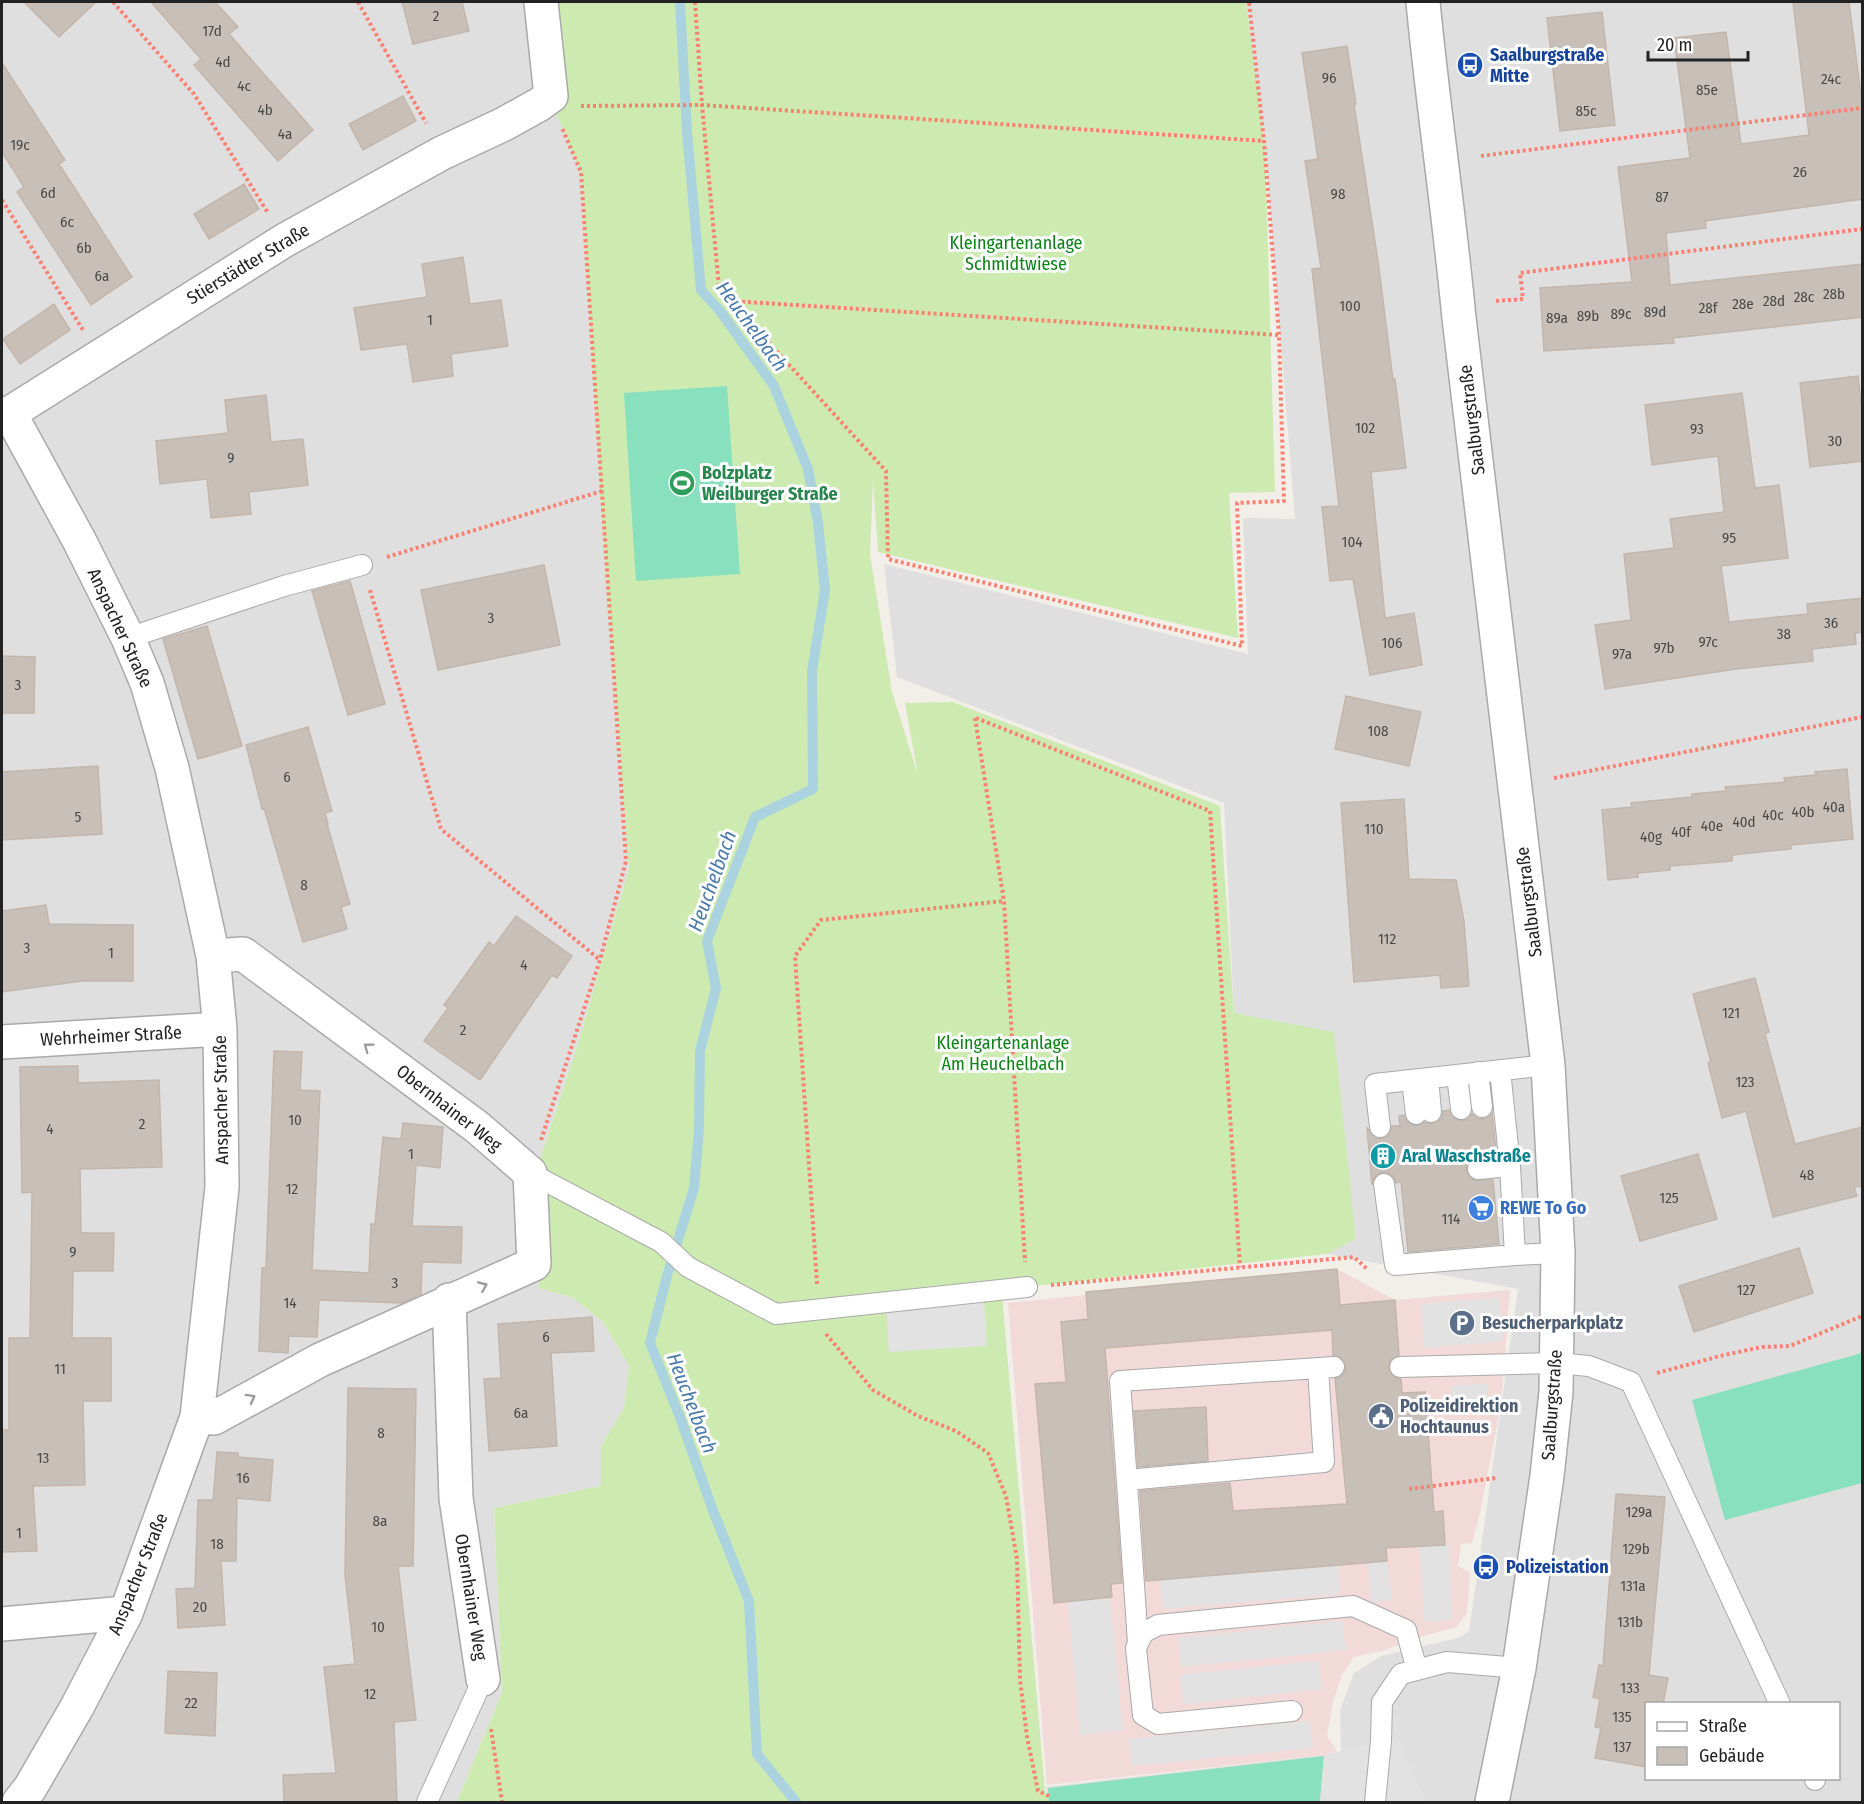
<svg xmlns="http://www.w3.org/2000/svg" width="1864" height="1804" font-family="'Fira Sans Condensed',sans-serif">
  <style>
    .residential { fill: #e0dfdf; fill-rule: evenodd }
    .commercial { fill: #f2dad9 }
    .grass { fill: #cdebb0 }
    .pitch { fill: #88e0be }
    .parking { fill: #e2e2e2 }
    .lines { fill: none; stroke-linecap: round; stroke-linejoin: round }
    .stream { stroke: #aad3df; stroke-width: 10 }
    .building { fill: #c7bfb8; stroke: #c4b6ab; stroke-width: 1.5 }
    .service-casing { stroke: #a9a9a9; stroke-width: 22 }
    .minor-casing { stroke: #a9a9a9; stroke-width: 36 }
    .tertiary-casing { stroke: #a9a9a9; stroke-width: 36 }
    .path { stroke: #fa8072; stroke-width: 4; stroke-dasharray: 3 3; stroke-linecap: butt }
    .service { stroke: #fff; stroke-width: 20 }
    .minor { stroke: #fff; stroke-width: 33 }
    .tertiary { stroke: #fff; stroke-width: 33 }
    .oneway { stroke: #9c9c9c }
    .labels { text-anchor: middle; stroke-width: 6; stroke-linejoin: round; paint-order: stroke }
    .number-label { font-size: 15px; fill: #4b4948 }
    .transit-label { font-size: 18px; font-weight: bold; fill: #164399; stroke: #fff; text-anchor: start }
    .park-label { font-size: 18px; fill: #0c8416; stroke: #fff }
    .street-label { font-size: 18px; fill: #222; stroke: #fff }
    .leisure-label { font-size: 18px; font-weight: bold; fill: #27864d; stroke: #fff; text-anchor: start }
    .culture-label { font-size: 18px; font-weight: bold; fill: #0d838f; stroke: #fff; text-anchor: start }
    .shop-label { font-size: 18px; font-weight: bold; fill: #366cbe; stroke: #fff; text-anchor: start }
    .service-label { font-size: 18px; font-weight: bold; fill: #4e5e75; stroke: #fff; text-anchor: start }
    .water-label { font-size: 20px; font-style: italic; fill: #4a7aab; stroke: #fff }
  </style>
  <rect width="100%" height="100%" fill="#f2efe9"/>
  <!-- residential -->
  <path class="residential" d="M2,2H541L553,106L581,172L602,523L629,868L578,1044L536,1172L539,1288L573,1298L603,1322L629,1366L624,1408L601,1446V1486L494,1508L502,1692L457,1802H2Z
    M1246,2H1862V1802H1049L1046,1787L1324,1755L1341,1751L1340,1710L1354,1673L1381,1656L1458,1638L1469,1632L1518,1289L1327,1254L1356,1239L1234,1014L1224,803L897,677L884,564L1248,654L1243,518L1295,519L1265,146ZM1646,1704H1838V1778H1646Z"/>
  <!-- commercial -->
  <path class="commercial" d="M1337,1269L1395,1300L1510,1290L1501,1406L1479,1517L1472,1543L1461,1544L1458,1566L1470,1572L1467,1613L1456,1627L1411,1640L1385,1650L1354,1657L1342,1675L1333,1702L1327,1736L1337,1751L1324,1755L1047,1785L1008,1303Z"/>
  <!-- grass -->
  <path class="grass" d="M541,2H1246L1265,146L1275,492L1229,493L1238,638L878,552L873,481L870,554L892,692L918,775L905,703L953,702L1220,806L1234,1013L1334,1032L1356,1239L1327,1254L1016,1288L1002,1295L1045,1791L1049,1796V1802H457L502,1692L494,1508L601,1486V1446L624,1408L629,1366L603,1322L573,1298L539,1288L536,1172L578,1044L629,868L602,523L581,172L553,106Z"/>
  <!-- pitch -->
  <path class="pitch" d="M727,386L740,574L636,581L624,393Z
    M1862,1353V1483L1725,1520L1692,1400Z
    M1324,1756L1320,1802H1049L1048,1788Z"/>
  <!-- parking -->
  <path class="parking" d="M984,1298L987,1346L889,1352L886,1305Z
    M1499,1298L1503,1341L1424,1348L1421,1304Z
    M1488,1384L1489,1410L1453,1412L1451,1386Z
    M1449,1545L1452,1620L1424,1622L1420,1546Z
    M1387,1561L1392,1600L1371,1602L1368,1562Z
    M1338,1565L1340,1594L1163,1609L1160,1580Z
    M1110,1597L1123,1730L1080,1735L1068,1602Z
    M1342,1621L1346,1650L1181,1667L1178,1638Z
    M1319,1661L1322,1689L1183,1704L1180,1675Z
    M1310,1721L1313,1748L1132,1766L1129,1739Z
    M1398,1739L1424,1798L1422,1802H1320L1324,1756L1381,1741Z"/>
  <g class="lines">
    <!-- stream -->
    <path class="stream" d="M680,2L687,132L701,290L720,311L774,386L808,469L818,523L825,590L812,671L813,789L755,817L707,941L716,988L700,1051L699,1129L694,1188L667,1276L650,1343L681,1420L712,1508L749,1601L757,1754L796,1802"/>
  </g>
  <!-- building -->
  <path class="building" d="M24,2H96L59,37Z
    M151,2H215L238,27L229,34L313,130L278,161L194,65L201,59Z
    M402,2H462L469,31L413,44Z
    M1793,2H1849L1863,111V199L1705,221L1706,228L1666,233L1670,285L1863,264V317L1673,338L1674,343L1544,351L1540,288L1632,282L1618,167L1690,158L1674,38L1726,32L1741,144L1809,135Z
    M1602,12L1615,125L1560,131L1547,18Z
    M1347,46L1356,104H1354L1378,261L1393,380L1395,379L1406,468L1371,472L1385,618L1414,613L1422,665L1370,675L1353,579L1330,581L1322,507L1339,506L1312,269L1321,268L1305,161L1318,159L1302,53Z
    M2,63L65,160L59,164L132,277L91,305L17,192L24,187L2,152Z
    M403,96L416,121L363,150L349,124Z
    M244,184L259,209L209,239L194,214Z
    M463,257L470,304L501,300L508,346L451,354L453,376L413,382L407,344L361,350L354,308L427,297L422,264Z
    M54,304L70,330L20,364L3,339Z
    M1858,376L1863,420V461L1810,467L1800,383Z
    M1742,393L1755,488L1779,485L1788,558L1721,566L1729,622L1808,614L1807,604L1863,598V632L1855,633L1856,644L1812,649L1813,661L1736,669L1605,689L1595,625L1631,620L1624,554L1674,548L1670,519L1724,512L1718,456L1652,465L1645,405Z
    M266,395L271,442L303,439L308,485L249,492L251,514L211,518L207,479L160,484L156,441L228,433L225,400Z
    M544,565L560,645L438,670L421,590Z
    M350,581L385,704L348,715L312,591Z
    M207,626L242,746L198,759L163,639Z
    M2,656L35,657L34,713H2Z
    M1346,696L1421,712L1409,766L1335,749Z
    M308,727L332,811L325,813L328,824H327L350,904L341,907L347,929L303,942L264,808L262,809L246,745Z
    M98,766L102,834L2,840V772Z
    M1847,769L1853,839L1791,845V849L1732,855V861L1670,866V870L1638,873V877L1608,880L1602,810L1632,807L1631,803L1692,797V794L1726,791L1725,787L1785,782L1784,778L1816,775L1815,772Z
    M1404,799L1409,879L1456,880L1464,921L1469,986L1441,988L1440,975L1354,982L1341,803Z
    M46,905L49,924L133,925V981H82L2,992V911Z
    M516,916L572,956L557,978L552,975L480,1080L424,1041L448,1008L444,1005L489,942L494,946Z
    M1755,978L1769,1032L1765,1034L1795,1144L1863,1127V1186L1854,1187L1857,1196L1773,1217L1746,1111L1722,1118L1708,1063L1711,1062L1693,994Z
    M274,1051L302,1052L300,1090L320,1091L312,1270L369,1273L371,1224H375L383,1137L401,1139L403,1123L443,1127L440,1168L416,1165L412,1226L462,1227L461,1263L422,1262L421,1294L401,1303L319,1300L317,1337L289,1336L288,1353L259,1351L262,1268H266Z
    M78,1066V1083L159,1080L162,1167L80,1169L81,1233H114L113,1271H73L72,1338H111V1401H83L85,1485L33,1486L37,1551L2,1552V1430H9V1338H30L32,1192L22,1193L20,1067Z
    M1449,1110L1452,1117L1462,1121L1468,1119L1472,1114L1477,1118L1483,1119L1489,1117L1492,1113L1496,1151L1490,1152V1156L1472,1159L1467,1164L1466,1170L1468,1175L1474,1180H1493L1499,1244L1408,1252L1401,1182L1396,1183L1393,1176L1383,1172L1376,1175L1372,1185L1367,1128L1375,1138L1382,1139L1388,1136L1392,1126H1400L1399,1116L1404,1115L1407,1122L1417,1126L1425,1122L1431,1124L1437,1122L1442,1118L1443,1111Z
    M1698,1154L1717,1219L1640,1241L1621,1176Z
    M1799,1248L1813,1293L1694,1332L1679,1286Z
    M1337,1269L1340,1305L1395,1300L1399,1355L1390,1361L1388,1368L1394,1377L1401,1379L1402,1393L1425,1392L1434,1512L1443,1511L1445,1545L1386,1548L1387,1561L1146,1581L1140,1491L1230,1483L1233,1511L1347,1504L1335,1379L1344,1373L1346,1366L1340,1357L1333,1355L1332,1330L1105,1348L1122,1583L1111,1584L1112,1597L1054,1603L1035,1384L1066,1382L1061,1322L1088,1319L1086,1292Z
    M592,1317L594,1351L551,1353L557,1446L489,1451L484,1379L501,1378L498,1324Z
    M348,1388L416,1389L413,1566H398L416,1720L394,1722L397,1803H284L283,1775L336,1773L324,1667L355,1664L345,1575Z
    M1206,1407L1208,1461L1138,1467L1134,1411Z
    M217,1452L238,1453V1457L273,1460L270,1501L237,1498L236,1561H221L225,1625L178,1628L176,1589L195,1588L198,1500H213Z
    M1616,1494L1665,1497L1649,1675L1668,1678L1663,1704H1647V1767L1595,1758L1601,1728L1595,1727L1600,1699L1593,1697L1599,1665L1603,1666Z
    M168,1671L217,1673L215,1736L165,1733Z"/>
  <g class="lines">
    <defs>
      <path id="service" d="M128,638L284,586L362,565
        M1500,1070L1510,1166
        M1478,1072L1482,1107
        M1457,1075L1461,1109
        M1428,1078L1431,1112
        M1412,1080L1416,1114
        M1380,1127L1375,1084L1548,1065
        M1478,1169L1510,1166L1515,1255
        M530,1173L661,1242L688,1267L776,1314L1027,1287
        M1384,1184L1395,1265L1515,1255L1558,1253
        M1400,1367L1557,1363L1589,1366L1631,1382L1780,1704
        M1127,1480L1324,1462L1318,1368
        M1138,1643L1120,1381L1334,1367
        M1292,1711L1158,1724L1143,1715L1136,1648L1143,1633L1158,1625L1353,1606L1406,1630L1417,1670
        M1815,1778V1780
        M427,1802L483,1679
        M1375,1802L1381,1741L1382,1702L1401,1674L1447,1662L1519,1668"/>
      <path id="minor" d="M10,414L79,540L128,638L147,683L172,768L213,956L220,1029L222,1187L197,1417L126,1613L77,1707L30,1788L19,1802
        M2,418L285,240L442,153L504,124L540,104L551,96L541,2
        M2,1042L220,1029
        M449,1300L456,1498L483,1679
        M197,1417L214,1418L320,1360L534,1264L530,1173L477,1127L243,954L213,956
        M2,1624L126,1613"/>
      <path id="tertiary" d="M1423,2C1433,107 1449,212 1459,318L1548,1065L1558,1253L1556,1392L1547,1476L1519,1668L1492,1802"/>
    </defs>
    <!-- service casing -->
    <use href="#service" class="service-casing"/>
    <!-- minor casing -->
    <use href="#minor" class="minor-casing"/>
    <!-- tertiary casing -->
    <use href="#tertiary" class="tertiary-casing"/>
    <!-- path -->
    <path class="path" d="M113,2L194,94L268,213
      M358,2L426,123
      M695,2L702,105L719,288L886,471L888,559L1242,646L1237,503L1284,501L1279,335L1264,141L1249,2
      M581,106L702,105L1264,141
      M1481,156L1862,108
      M2,200L83,330
      M730,301L1279,335
      M1496,301L1523,299L1520,273L1862,229
      M387,557L602,491
      M370,590L441,829L600,960
      M975,718L1004,901L1025,1262
      M976,718L1210,811L1240,1267
      M1554,778L1862,717
      M541,1140L600,960L626,861L581,172L562,128
      M817,1284L795,956L821,920L1004,901
      M1051,1285L1354,1257L1367,1269
      M826,1334L873,1390L918,1416L956,1431L988,1453L1006,1496L1017,1559L1020,1680L1027,1737L1038,1791L1049,1796
      M1657,1373L1724,1355L1762,1347L1790,1346L1862,1316
      M1409,1489L1496,1478
      M491,1729L502,1802"/>
    <!-- service -->
    <use href="#service" class="service"/>
    <!-- minor -->
    <use href="#minor" class="minor"/>
    <!-- tertiary -->
    <use href="#tertiary" class="tertiary"/>
  </g>
  <!-- one-way arrows -->
  <defs><path id="oneway-chevron" d="M-2-3.5L2.5 0L-2 3.5" fill="none" stroke-width="1.6" stroke-linecap="round" stroke-linejoin="round" transform="scale(1.5)"/></defs>
  <g class="oneway">
    <use href="#oneway-chevron" transform="translate(368 1047) rotate(-143)"/>
    <use href="#oneway-chevron" transform="translate(483 1286) rotate(-23)"/>
    <use href="#oneway-chevron" transform="translate(251 1398) rotate(-29)"/>
  </g>
  <!-- icons -->
  <defs>
    <symbol id="bus-disc" viewBox="-11 -11 22 22"><circle r="9.5" fill="#1a4fb4" stroke="#fff"/><path d="M-5-6H5V4H4V6H2V4H-2V6H-4V4H-5ZM-3.5-4V0h7V-4ZM-3.5 1.2v1.5H-2V1.2ZM2 1.2v1.5H3.5V1.2Z" fill="#fff"/></symbol>
    <symbol id="stadium-disc" viewBox="-11 -11 22 22"><circle r="9.5" fill="#2e9e5b" stroke="#fff"/><path d="M0-5a6.5 5 0 1 0 0 10a6.5 5 0 1 0 0-10ZM-3.5-1.8h7v3.6h-7Z" fill="#fff"/></symbol>
    <symbol id="building-disc" viewBox="-11 -11 22 22"><circle r="9.5" fill="#0f9aa8" stroke="#fff"/><path d="M-4-6H4V6H1V3H-1V6H-4ZM-2.5-4.3h1.7v1.8h-1.7ZM.8-4.3h1.7v1.8H.8ZM-2.5-1h1.7V.8h-1.7ZM.8-1h1.7V.8H.8Z" fill="#fff"/></symbol>
    <symbol id="supermarket-disc" viewBox="-11 -11 22 22"><circle r="9.5" fill="#3f7fe0" stroke="#fff"/><path d="M-6-5.5h2.5l.6 2H6L4.5 2H-2.5L-4.4-4H-6ZM-1.5 3.2a1.3 1.3 0 1 0 .1 0ZM3 3.2a1.3 1.3 0 1 0 .1 0Z" fill="#fff"/></symbol>
    <symbol id="parking-disc" viewBox="-11 -11 22 22"><circle r="9.5" fill="#5c6f8a" stroke="#fff"/><path d="M-3.5-5.5H1a3.5 3.5 0 0 1 0 7H-1V5.5H-3.5ZM-1-3.4V-.6H.8a1.4 1.4 0 0 0 0-2.8Z" fill="#fff"/></symbol>
    <symbol id="civic-disc" viewBox="-11 -11 22 22"><circle r="9.5" fill="#5c6f8a" stroke="#fff"/><path d="M-.6-6.5H3V-4.5H.6V-3L4-1V1h2V6H-6V1h2V-1L-.6-3ZM-1.2 2.5V6h2.4V2.5Z" fill="#fff"/></symbol>
  </defs>
  <g fill-rule="evenodd">
    <use href="#bus-disc" x="1455" y="50" width="30" height="30"/>
    <use href="#stadium-disc" x="667" y="468" width="30" height="30"/>
    <use href="#building-disc" x="1368" y="1141" width="30" height="30"/>
    <use href="#supermarket-disc" x="1466" y="1193" width="30" height="30"/>
    <use href="#parking-disc" x="1447" y="1308" width="30" height="30"/>
    <use href="#civic-disc" x="1366" y="1401" width="30" height="30"/>
    <use href="#bus-disc" x="1471" y="1552" width="30" height="30"/>
  </g>
  <g class="labels">
    <!-- number labels -->
    <g class="number-label">
      <text x="436" y="21">2</text>
      <text x="212" y="36">17d</text>
      <text x="223" y="67">4d</text>
      <text x="1329" y="83">96</text>
      <text x="1831" y="84">24c</text>
      <text x="244" y="91">4c</text>
      <text x="1707" y="95">85e</text>
      <text x="265" y="115">4b</text>
      <text x="1586" y="116">85c</text>
      <text x="285" y="139">4a</text>
      <text x="20" y="150">19c</text>
      <text x="1800" y="177">26</text>
      <text x="48" y="198">6d</text>
      <text x="1338" y="199">98</text>
      <text x="1662" y="202">87</text>
      <text x="67" y="227">6c</text>
      <text x="84" y="253">6b</text>
      <text x="102" y="281">6a</text>
      <text x="1834" y="299">28b</text>
      <text x="1804" y="302">28c</text>
      <text x="1774" y="306">28d</text>
      <text x="1743" y="309">28e</text>
      <text x="1350" y="311">100</text>
      <text x="1708" y="313">28f</text>
      <text x="1655" y="317">89d</text>
      <text x="1621" y="319">89c</text>
      <text x="1588" y="321">89b</text>
      <text x="1557" y="323">89a</text>
      <text x="430" y="325">1</text>
      <text x="1365" y="433">102</text>
      <text x="1697" y="434">93</text>
      <text x="1835" y="446">30</text>
      <text x="231" y="463">9</text>
      <text x="1729" y="543">95</text>
      <text x="1352" y="547">104</text>
      <text x="491" y="623">3</text>
      <text x="1831" y="628">36</text>
      <text x="1784" y="639">38</text>
      <text x="1708" y="647">97c</text>
      <text x="1392" y="648">106</text>
      <text x="1664" y="653">97b</text>
      <text x="1622" y="659">97a</text>
      <text x="18" y="690">3</text>
      <text x="1378" y="736">108</text>
      <text x="287" y="782">6</text>
      <text x="1834" y="812">40a</text>
      <text x="1803" y="817">40b</text>
      <text x="1773" y="820">40c</text>
      <text x="78" y="822">5</text>
      <text x="1744" y="827">40d</text>
      <text x="1712" y="831">40e</text>
      <text x="1374" y="834">110</text>
      <text x="1681" y="837">40f</text>
      <text x="1651" y="842">40g</text>
      <text x="304" y="890">8</text>
      <text x="1387" y="944">112</text>
      <text x="27" y="953">3</text>
      <text x="111" y="958">1</text>
      <text x="524" y="970">4</text>
      <text x="1731" y="1018">121</text>
      <text x="463" y="1035">2</text>
      <text x="1745" y="1087">123</text>
      <text x="295" y="1125">10</text>
      <text x="142" y="1129">2</text>
      <text x="50" y="1134">4</text>
      <text x="411" y="1159">1</text>
      <text x="1807" y="1180">48</text>
      <text x="292" y="1194">12</text>
      <text x="1669" y="1203">125</text>
      <text x="1451" y="1224">114</text>
      <text x="73" y="1257">9</text>
      <text x="395" y="1288">3</text>
      <text x="1746" y="1295">127</text>
      <text x="290" y="1308">14</text>
      <text x="546" y="1342">6</text>
      <text x="60" y="1374">11</text>
      <text x="521" y="1418">6a</text>
      <text x="381" y="1438">8</text>
      <text x="43" y="1463">13</text>
      <text x="243" y="1483">16</text>
      <text x="1639" y="1517">129a</text>
      <text x="380" y="1526">8a</text>
      <text x="19" y="1538">1</text>
      <text x="217" y="1549">18</text>
      <text x="1636" y="1554">129b</text>
      <text x="1633" y="1591">131a</text>
      <text x="200" y="1612">20</text>
      <text x="1630" y="1627">131b</text>
      <text x="378" y="1632">10</text>
      <text x="1630" y="1693">133</text>
      <text x="370" y="1699">12</text>
      <text x="191" y="1708">22</text>
      <text x="1622" y="1722">135</text>
      <text x="1622" y="1752">137</text>
    </g>
    <!-- transit labels -->
    <g class="transit-label">
      <text x="1490" y="61">Saalburgstraße<tspan x="1490" dy="21">Mitte</tspan></text>
      <text x="1506" y="1573">Polizeistation</text>
    </g>
    <!-- park labels -->
    <g class="park-label">
      <text x="1016" y="249">Kleingartenanlage<tspan x="1016" dy="21">Schmidtwiese</tspan></text>
      <text x="1003" y="1049">Kleingartenanlage<tspan x="1003" dy="21">Am Heuchelbach</tspan></text>
    </g>
    <!-- street labels -->
    <g class="street-label">
      <text transform="translate(248 264) rotate(-31)" y="6">Stierstädter Straße</text>
      <text transform="translate(1472 420) rotate(-97)" y="6">Saalburgstraße</text>
      <text transform="translate(120 628) rotate(65)" y="6">Anspacher Straße</text>
      <text transform="translate(1529 902) rotate(-97)" y="6">Saalburgstraße</text>
      <text transform="translate(111 1036) rotate(-3)" y="6">Wehrheimer Straße</text>
      <text transform="translate(221 1100) rotate(-91)" y="6">Anspacher Straße</text>
      <text transform="translate(449 1108) rotate(38)" y="6">Obernhainer Weg</text>
      <text transform="translate(1552 1405) rotate(-86)" y="6">Saalburgstraße</text>
      <text transform="translate(138 1574) rotate(-68)" y="6">Anspacher Straße</text>
      <text transform="translate(471 1597) rotate(81)" y="6">Obernhainer Weg</text>
    </g>
    <!-- leisure labels -->
    <g class="leisure-label">
      <text x="702" y="479">Bolzplatz<tspan x="702" dy="21">Weilburger Straße</tspan></text>
    </g>
    <!-- culture labels -->
    <g class="culture-label">
      <text x="1402" y="1162">Aral Waschstraße</text>
    </g>
    <!-- shop labels -->
    <g class="shop-label">
      <text x="1500" y="1214">REWE To Go</text>
    </g>
    <!-- service labels -->
    <g class="service-label">
      <text x="1482" y="1329">Besucherparkplatz</text>
      <text x="1400" y="1412">Polizeidirektion<tspan x="1400" dy="21">Hochtaunus</tspan></text>
    </g>
    <!-- water labels -->
    <g class="water-label">
      <text transform="translate(752 326) rotate(54)" y="7">Heuchelbach</text>
      <text transform="translate(712 881) rotate(-70)" y="7">Heuchelbach</text>
      <text transform="translate(692 1403) rotate(69)" y="7">Heuchelbach</text>
    </g>
  </g>
  <!-- border -->
  <rect width="1864" height="1804" fill="none" stroke="#222222" stroke-width="6"/>
  <!-- legend -->
  <rect x="1645" y="1702" width="195" height="78" fill="#ffffff" stroke="#a7a7a7" stroke-width="1.5"/>
  <rect x="1657" y="1722" width="30" height="9" fill="#ffffff" stroke="#a7a7a7" stroke-width="1.5"/>
  <text x="1699" y="1732" font-size="18" fill="#222222">Straße</text>
  <rect x="1657" y="1747" width="30" height="18" fill="#c7bfb8" stroke="#a7a7a7" stroke-width="1.5"/>
  <text x="1699" y="1762" font-size="18" fill="#222222">Gebäude</text>
  <!-- scale -->
  <path d="M1648 51v9h100v-9" fill="none" stroke="#222222" stroke-width="3"/>
  <text x="1657" y="51" font-size="18" fill="#222222" stroke="#ffffff" stroke-width="4.5" paint-order="stroke">20 m</text>
</svg>
